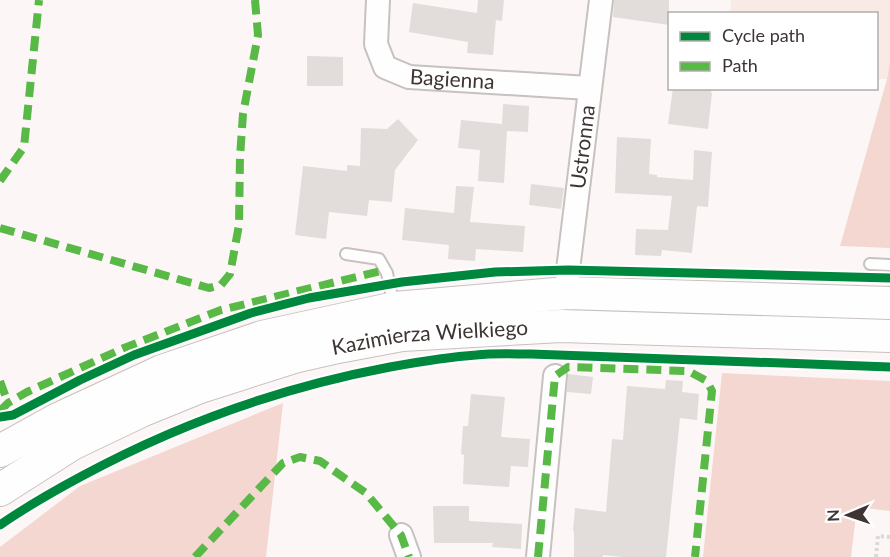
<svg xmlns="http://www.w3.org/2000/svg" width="890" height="557" font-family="Lato,sans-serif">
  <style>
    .built { fill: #f9eae6 }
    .green { fill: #f4d7d1 }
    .building { fill: #e2dcdb }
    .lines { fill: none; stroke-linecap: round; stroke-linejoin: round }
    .lane-casing { stroke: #c7c1bf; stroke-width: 14 }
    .street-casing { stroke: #c7c1bf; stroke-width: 26 }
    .secondary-casing { stroke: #c7c1bf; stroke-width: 34 }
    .path { stroke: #dbd9d8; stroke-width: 4; stroke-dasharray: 3 3; stroke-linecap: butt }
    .lane { stroke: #fffefe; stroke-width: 10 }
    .street { stroke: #fffefe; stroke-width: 22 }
    .secondary { stroke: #fffefe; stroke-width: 32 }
    .quiet { stroke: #58b947; stroke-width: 8; stroke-dasharray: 15 8; stroke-linecap: butt }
    .cycleway-casing { stroke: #fff; stroke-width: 13 }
    .cycleway { stroke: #00873e; stroke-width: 9 }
    .labels { text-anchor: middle; stroke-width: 5; stroke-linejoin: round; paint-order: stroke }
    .street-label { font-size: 21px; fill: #3d3533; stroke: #fff }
  </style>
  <rect width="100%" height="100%" fill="#fcf7f6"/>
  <!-- built -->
  <path class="built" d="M731,0H890V61L887,79H877L876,14H730Z"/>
  <!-- green -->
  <path class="green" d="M890,61V248L840,246L887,79Z
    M722,373L890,381V511L857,507L851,557H703Z
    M283,403L266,557H0V547L80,486Z"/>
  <!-- building -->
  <path class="building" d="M478,0H504L502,21L496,20L493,55L467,53L468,42L409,32L413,3L477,13Z
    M614,0H669V25L613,17Z
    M307,56L343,57V86H307Z
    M673,88H711V93H712L708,129L668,124Z
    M503,104L529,106L528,132L507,131L504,183L478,181L480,150L458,148L461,120L502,124Z
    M398,119L418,140L395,170L392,202L369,200L367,216L329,212L326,239L295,235L303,166L347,171V165L360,166L361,128L387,129Z
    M617,137L651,139L649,174L657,175V177L693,180L694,150L712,152L708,207L697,206L692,253L662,250L661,256L635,255L636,229L668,230L672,196L615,193Z
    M531,184L564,188L561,209L529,205Z
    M456,186L474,187L470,222L525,226L523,252L476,249L475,261L448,259L449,245L402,240L405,208L454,213Z
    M568,374L593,377L591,394L567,392Z
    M666,380L683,381L682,392L699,394L697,420L680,418L666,557H622L603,555V557H574V531H573L575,508L606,512L612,439L623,440L627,386L665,389Z
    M471,394L505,397L501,437L530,439L528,467L511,466L509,487L463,484L464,455L461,454L463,426H468Z
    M433,506H469V521L522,524L521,549L492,547L493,543H434Z"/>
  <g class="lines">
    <defs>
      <path id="lane" d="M346,254L379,259L387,273L394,306
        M870,264L890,265"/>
      <g id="street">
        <path id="s1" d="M378,0L376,44L385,67L409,77L589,88"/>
        <path id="s2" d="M567,293L568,270L601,0"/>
        <path d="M401,535L409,557"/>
        <path d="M538,557L555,376"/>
      </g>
      <g id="secondary">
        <path d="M0,451L56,420L162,371L262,337L395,308L567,293L890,303"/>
        <path id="s3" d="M0,490L72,444L141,411L200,387L294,357L338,347L402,335L561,326L890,336"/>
      </g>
    </defs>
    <!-- lane casing -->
    <use href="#lane" class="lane-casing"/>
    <!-- street casing -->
    <use href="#street" class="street-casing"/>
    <!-- secondary casing -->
    <use href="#secondary" class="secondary-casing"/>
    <!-- path -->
    <path class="path" d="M876,557L878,536L890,537"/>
    <!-- lane -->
    <use href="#lane" class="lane"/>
    <!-- street -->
    <use href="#street" class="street"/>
    <!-- secondary -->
    <use href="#secondary" class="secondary"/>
    <!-- quiet -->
    <path class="quiet" d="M0,181L24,147L39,0
      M0,228L209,288L221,285L230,274L239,225L240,157L243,114L258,35L255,0
      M0,381L8,403
      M0,411L8,403L27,392L124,348L221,310L385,270
      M195,557L283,463L300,457L320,461L366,493L401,535L409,557
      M538,557L555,376L568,367L688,371L707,381L712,391L695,557"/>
    <defs>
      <path id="cycleway" d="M0,417L13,415L80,380L134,355L251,313L309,298L402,282L495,272L568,270L890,278
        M0,525C26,507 54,491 82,476C178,424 283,387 390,367C418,362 447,357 476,355C494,353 513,354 531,354L890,367"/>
    </defs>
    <!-- cycleway casing -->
    <use href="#cycleway" class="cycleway-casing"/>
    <!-- cycleway -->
    <use href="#cycleway" class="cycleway"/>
  </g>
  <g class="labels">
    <!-- street labels -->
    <g class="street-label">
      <text dy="7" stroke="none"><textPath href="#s1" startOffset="138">Bagienna</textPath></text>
      <text dy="7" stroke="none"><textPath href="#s2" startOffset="147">Ustronna</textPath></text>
      <text dy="7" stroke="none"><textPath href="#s3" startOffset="462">Kazimierza Wielkiego</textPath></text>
    </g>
  </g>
  <!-- legend -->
  <rect x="668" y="12" width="210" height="78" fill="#ffffff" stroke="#b1aead" stroke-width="1.5"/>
  <rect x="680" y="32" width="30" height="9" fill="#00873e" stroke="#b1aead" stroke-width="1.5"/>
  <text x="722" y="42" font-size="18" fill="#3d3533">Cycle path</text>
  <rect x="680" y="62" width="30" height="9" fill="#58b947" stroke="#b1aead" stroke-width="1.5"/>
  <text x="722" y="72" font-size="18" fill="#3d3533">Path</text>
  <!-- north arrow -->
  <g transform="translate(848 515) rotate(268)" stroke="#ffffff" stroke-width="4.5" paint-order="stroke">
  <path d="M0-4.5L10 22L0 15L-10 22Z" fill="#3d3533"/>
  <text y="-9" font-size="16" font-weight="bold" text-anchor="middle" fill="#3d3533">N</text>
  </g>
</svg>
